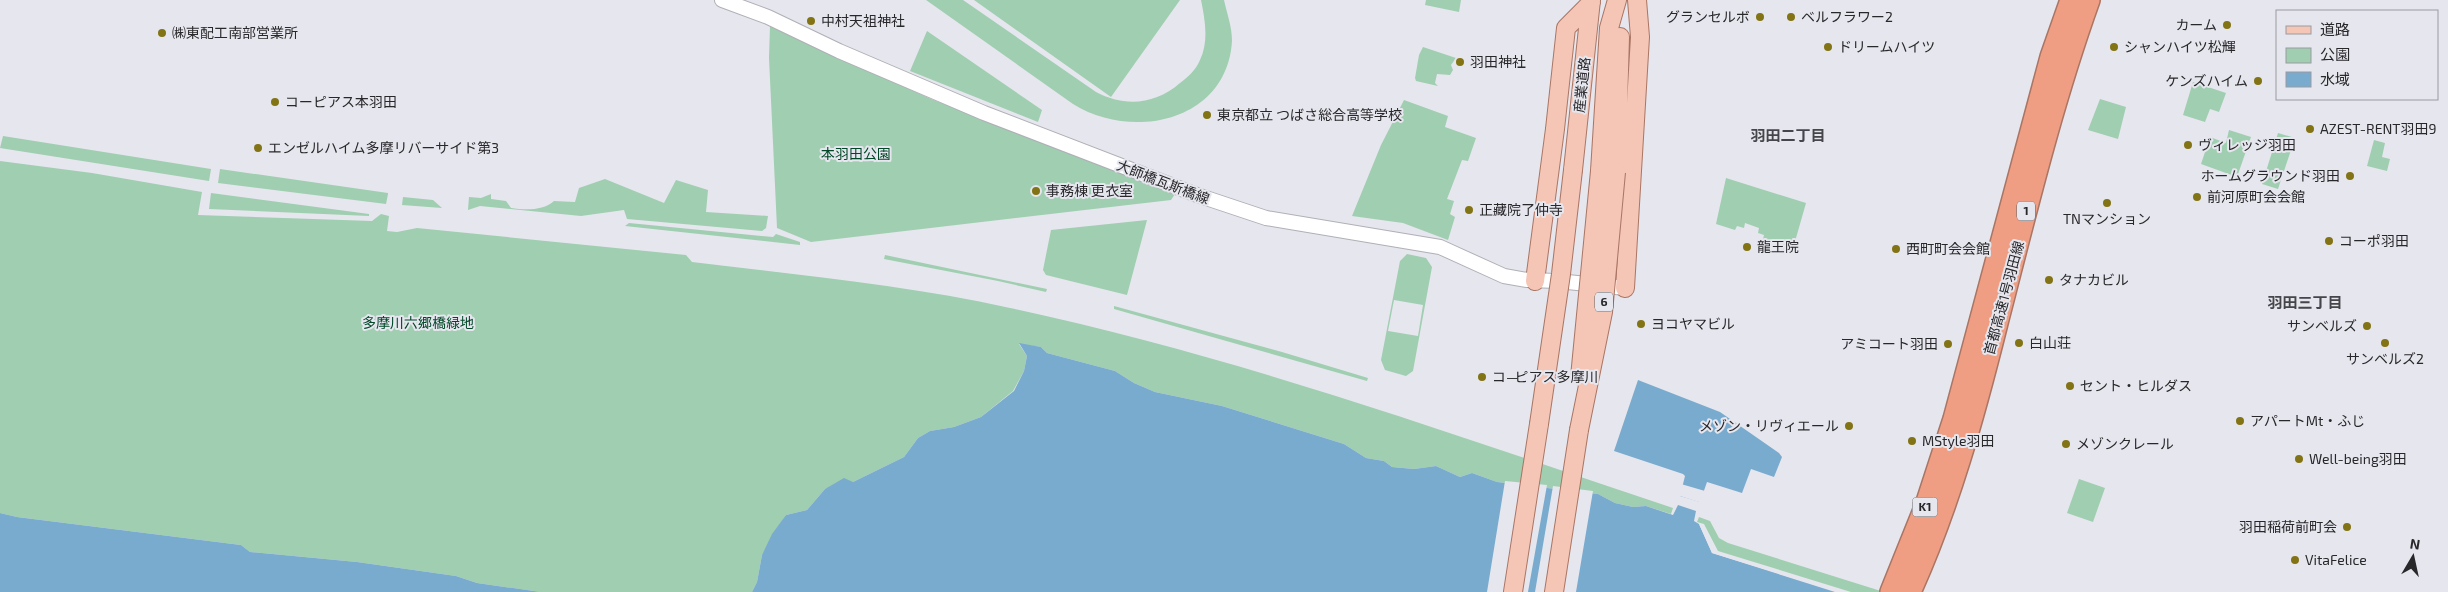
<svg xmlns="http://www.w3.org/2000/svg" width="2448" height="592" font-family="'Exo 2','Noto Sans JP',sans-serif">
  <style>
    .green { fill: #a0ceb0; fill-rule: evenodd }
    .water { fill: #79abcf }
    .pier { fill: #e6e6ee }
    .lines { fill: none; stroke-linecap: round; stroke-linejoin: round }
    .tertiary-casing { stroke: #afafb6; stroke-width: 16 }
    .primary-casing { stroke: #a97564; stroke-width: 20 }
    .motorway-casing { stroke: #a97564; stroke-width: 24 }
    .tertiary { stroke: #fff; stroke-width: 14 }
    .primary { stroke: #f5c5b5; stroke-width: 18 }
    .motorway { stroke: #ef9e83; stroke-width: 21 }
    .primary-bridge-casing { stroke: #a97564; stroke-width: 20; stroke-linecap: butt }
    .primary-bridge { stroke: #f5c5b5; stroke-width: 18 }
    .poi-dot { fill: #827315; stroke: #e6e6ee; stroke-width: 2 }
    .labels { text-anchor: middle; stroke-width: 4; stroke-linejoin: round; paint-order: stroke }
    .shield { fill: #e6e6ee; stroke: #616166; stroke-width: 1 }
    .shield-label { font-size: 12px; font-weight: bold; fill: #28282b }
    .poi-label { font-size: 14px; fill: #28282b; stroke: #e6e6ee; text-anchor: start }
    .street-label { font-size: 14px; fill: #28282b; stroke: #e6e6ee }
    .park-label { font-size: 14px; fill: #014727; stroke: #e6e6ee }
    .neighbourhood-label { font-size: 15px; font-weight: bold; fill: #45454b; stroke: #e6e6ee }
  </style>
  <rect width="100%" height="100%" fill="#e6e6ee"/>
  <!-- green -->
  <path class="green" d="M926,0H963L1096,92C1124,107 1155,105 1180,83C1188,77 1196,70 1200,60C1209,41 1205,20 1201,0H1224C1227,14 1232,26 1232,41C1227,122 1132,141 1073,104Z
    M974,0H1180L1111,97Z
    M1426,0H1461L1459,12L1425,5Z
    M770,26L931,99L1175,194L1171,200L811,242L777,228L769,58Z
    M927,31L1042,110L1038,122L910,71Z
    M1423,47L1456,58L1451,65L1453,70L1450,75L1437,74L1435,83L1438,86L1416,81L1415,78L1419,55Z
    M2193,82L2226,93L2219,112L2210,109L2205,122L2183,115Z
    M2100,99L2126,107L2118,139L2088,130Z
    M1404,100L1448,116L1445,127L1476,138L1468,161L1462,160L1447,199L1454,201L1450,214L1455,217L1448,240L1403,223L1352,216L1381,145Z
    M2229,130L2251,137L2237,177L2201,164L2210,137L2226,143Z
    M2278,133L2295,138L2278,189L2262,184Z
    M3,136L211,169L209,181L0,148Z
    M2374,140L2385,143L2382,157L2390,159L2387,171L2367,166Z
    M0,161L92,173L202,192L198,215L372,221L381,214L389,216L387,231L397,232L417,228L686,255L692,262C798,275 906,285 1010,308C1236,356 1454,435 1673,508L1671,514L1646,506L1633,507L1615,503L1598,494L1497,482L1472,473L1460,477L1436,466L1414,469L1392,467L1384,461L1366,458L1344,444L1222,406L1155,392L1134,383L1115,371L1047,353L1041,347L1019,344L1027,356L1024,371L1013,391L981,417L954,427L930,431L918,438L904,457L853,482L825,489L807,510L786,515L762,555L757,582L752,592H541L477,583L456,576L357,562L250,552L241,545L17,517L0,513Z
    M220,169L388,193V194L386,204L218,183Z
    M1726,178L1806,203L1792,252L1762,244L1764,235L1758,233L1759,228L1745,223L1744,228L1737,226L1735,230L1716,224Z
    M605,179L664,203L676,180L708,190L706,212L768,216L766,228L762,231L627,219L624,210L581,216L480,206L468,210L469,197L481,198L491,194V199L506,201L511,208C525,210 543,211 554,201L575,202L579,188Z
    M211,193L369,214V216L209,209Z
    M403,197L433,200L442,208L402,205Z
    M1147,220L1127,295L1046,275L1043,270L1051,230Z
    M629,223L773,237L776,234L800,242V245L625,226Z
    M1407,254L1426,258L1432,267L1413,371L1406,376L1385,370L1381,360L1400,261ZM1394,300L1423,305L1418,336L1388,331Z
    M885,255L1047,289L1046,292L998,281L884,259Z
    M1114,306L1282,352L1368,378L1367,381L1114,309Z
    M2079,479L2105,488L2093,522L2067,513Z
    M1699,517L1710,521L1719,538L1728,543L1884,592H1851L1718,551L1704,524L1697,522Z"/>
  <!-- water -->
  <path class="water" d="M1019,343L1041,347L1047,353L1115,371L1134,383L1155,392L1222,406L1344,444L1366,458L1384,461L1392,467L1414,469L1436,466L1460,477L1472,473L1497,482L1598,494L1615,503L1633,507L1646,506L1673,515L1678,505L1696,511L1694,521L1699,524L1712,553L1835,592H752L757,582L762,555L772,534L786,515L807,510L825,489L844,478L853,482L904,457L918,438L930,431L954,427L981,417L1014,391L1024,371L1027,356Z
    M1638,380L1720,412L1779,453L1782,457L1774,477L1751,469L1742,493L1707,482L1700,502L1680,496L1685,476L1683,474L1614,451Z
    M0,513L17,517L241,545L250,552L357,562L456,576L477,583L541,592H0Z"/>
  <!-- pier -->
  <path class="pier" d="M1505,481L1547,485L1528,592H1487Z
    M1681,484L1705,491L1702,503L1677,495Z
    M1553,486L1593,491L1576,592H1535Z
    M1699,524L1702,525L1714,551L1836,590L1838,592L1712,553Z"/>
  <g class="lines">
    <defs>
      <path id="tertiary" d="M722,0L768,17L839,51L984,113L1197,195L1266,218L1440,247L1504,276L1527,280L1558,281L1625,288"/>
      <path id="primary" d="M1573,170L1591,0
        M1600,171L1609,28L1617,0
        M1616,172L1620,37
        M1535,281L1555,129L1566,28L1591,3
        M1625,288L1640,37L1637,0
        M1513,592L1539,424
        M1554,592L1579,430"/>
      <path id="motorway" d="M1891,592L1926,505L1954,419L2051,57L2071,0
        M1910,592C1949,506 1974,415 1997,323C2025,215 2051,106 2089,0"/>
    </defs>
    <!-- tertiary casing -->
    <use href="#tertiary" class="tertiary-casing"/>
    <!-- primary casing -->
    <use href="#primary" class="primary-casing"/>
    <!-- motorway casing -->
    <use href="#motorway" class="motorway-casing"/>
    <!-- tertiary -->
    <use href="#tertiary" class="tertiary"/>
    <!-- primary -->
    <use href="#primary" class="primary"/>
    <!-- motorway -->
    <use href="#motorway" class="motorway"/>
    <defs>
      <path id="primary-bridge" d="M1580,377L1600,171
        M1539,424L1561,274L1573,170
        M1579,430L1603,312L1616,172"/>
    </defs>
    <!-- primary-bridge casing -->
    <use href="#primary-bridge" class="primary-bridge-casing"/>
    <!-- primary-bridge -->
    <use href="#primary-bridge" class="primary-bridge"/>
  </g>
  <!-- markers -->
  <g class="poi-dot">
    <circle cx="1760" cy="17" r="5"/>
    <circle cx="1791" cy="17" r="5"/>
    <circle cx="811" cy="21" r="5"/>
    <circle cx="2227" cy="25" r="5"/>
    <circle cx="162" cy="33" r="5"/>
    <circle cx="1828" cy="47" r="5"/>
    <circle cx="2114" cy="47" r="5"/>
    <circle cx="1460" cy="62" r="5"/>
    <circle cx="2258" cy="81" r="5"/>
    <circle cx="275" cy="102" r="5"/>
    <circle cx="1207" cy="115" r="5"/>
    <circle cx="2310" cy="129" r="5"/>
    <circle cx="2188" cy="145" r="5"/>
    <circle cx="258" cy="148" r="5"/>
    <circle cx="2350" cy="176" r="5"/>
    <circle cx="1036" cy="191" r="5"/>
    <circle cx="2197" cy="197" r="5"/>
    <circle cx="2107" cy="203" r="5"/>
    <circle cx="1469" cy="210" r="5"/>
    <circle cx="2329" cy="241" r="5"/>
    <circle cx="1747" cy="247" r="5"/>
    <circle cx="1896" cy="249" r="5"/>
    <circle cx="2049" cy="280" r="5"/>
    <circle cx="1641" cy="324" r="5"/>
    <circle cx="2367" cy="326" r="5"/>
    <circle cx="2019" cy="343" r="5"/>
    <circle cx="2385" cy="343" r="5"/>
    <circle cx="1948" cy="344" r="5"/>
    <circle cx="1482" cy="377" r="5"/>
    <circle cx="2070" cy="386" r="5"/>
    <circle cx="2240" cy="421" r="5"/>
    <circle cx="1849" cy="426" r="5"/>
    <circle cx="1912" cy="441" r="5"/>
    <circle cx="2066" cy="444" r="5"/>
    <circle cx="2299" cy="459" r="5"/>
    <circle cx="2347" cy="527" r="5"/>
    <circle cx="2295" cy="560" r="5"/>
  </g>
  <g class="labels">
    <!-- shield labels -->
    <g class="shield">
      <rect x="2017" y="201.5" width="18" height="19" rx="4"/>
      <rect x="1595" y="292.5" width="18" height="19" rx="4"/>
      <rect x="1912.5" y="497.5" width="25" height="19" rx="4"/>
    </g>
    <g class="shield-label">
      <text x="2026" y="215">1</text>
      <text x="1604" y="306">6</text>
      <text x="1925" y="511">K1</text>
    </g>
    <!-- poi labels -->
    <g class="poi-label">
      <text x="1750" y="22" text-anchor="end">グランセルボ</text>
      <text x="1801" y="22">ベルフラワー2</text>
      <text x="821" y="26">中村天祖神社</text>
      <text x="2217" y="30" text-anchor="end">カーム</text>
      <text x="172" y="38">㈱東配工南部営業所</text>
      <text x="1838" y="52">ドリームハイツ</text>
      <text x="2124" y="52">シャンハイツ松輝</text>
      <text x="1470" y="67">羽田神社</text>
      <text x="2248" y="86" text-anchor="end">ケンズハイム</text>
      <text x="285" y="107">コーピアス本羽田</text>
      <text x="1217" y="120">東京都立 つばさ総合高等学校</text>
      <text x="2320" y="134">AZEST-RENT羽田9</text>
      <text x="2198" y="150">ヴィレッジ羽田</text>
      <text x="268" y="153">エンゼルハイム多摩リバーサイド第3</text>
      <text x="2340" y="181" text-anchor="end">ホームグラウンド羽田</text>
      <text x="1046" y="196">事務棟 更衣室</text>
      <text x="2207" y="202">前河原町会会館</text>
      <text x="1479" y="215">正藏院了仲寺</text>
      <text x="2107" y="224" text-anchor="middle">TNマンション</text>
      <text x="2339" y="246">コーポ羽田</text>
      <text x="1757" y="252">龍王院</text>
      <text x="1906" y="254">西町町会会館</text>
      <text x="2059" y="285">タナカビル</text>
      <text x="1651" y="329">ヨコヤマビル</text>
      <text x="2357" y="331" text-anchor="end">サンベルズ</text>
      <text x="2029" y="348">白山荘</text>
      <text x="1938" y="349" text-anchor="end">アミコート羽田</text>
      <text x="2385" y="364" text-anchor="middle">サンベルズ2</text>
      <text x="1492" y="382">コ―ピアス多摩川</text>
      <text x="2080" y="391">セント・ヒルダス</text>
      <text x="2250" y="426">アパートMt・ふじ</text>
      <text x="1839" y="431" text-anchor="end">メゾン・リヴィエール</text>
      <text x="1922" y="446">MStyle羽田</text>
      <text x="2076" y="449">メゾンクレール</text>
      <text x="2309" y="464">Well-being羽田</text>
      <text x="2337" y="532" text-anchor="end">羽田稲荷前町会</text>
      <text x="2305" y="565">VitaFelice</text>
    </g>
    <!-- street labels -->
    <g class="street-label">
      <text transform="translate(1582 85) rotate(-84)" y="5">産業道路</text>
      <text transform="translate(1163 182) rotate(21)" y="5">大師橋瓦斯橋線</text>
      <text transform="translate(2004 298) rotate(-75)" y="5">首都高速1号羽田線</text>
    </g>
    <!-- park labels -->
    <g class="park-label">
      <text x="856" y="159">本羽田公園</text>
      <text x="418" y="328">多摩川六郷橋緑地</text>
    </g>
    <!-- neighbourhood labels -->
    <g class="neighbourhood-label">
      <text x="1788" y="141">羽田二丁目</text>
      <text x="2305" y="308">羽田三丁目</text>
    </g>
  </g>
  <!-- legend -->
  <rect x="2276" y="10" width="162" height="90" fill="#e6e6ee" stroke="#9a9aa0"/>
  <rect x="2286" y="26" width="25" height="8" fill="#f5c5b5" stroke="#9a9aa0"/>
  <text x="2320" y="35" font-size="15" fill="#28282b">道路</text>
  <rect x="2286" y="48" width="25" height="15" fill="#a0ceb0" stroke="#9a9aa0"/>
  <text x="2320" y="60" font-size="15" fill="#28282b">公園</text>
  <rect x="2286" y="72" width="25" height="15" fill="#79abcf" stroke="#9a9aa0"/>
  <text x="2320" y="85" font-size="15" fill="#28282b">水域</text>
  <!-- north arrow -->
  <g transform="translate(2413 557) rotate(9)" stroke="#e6e6ee" stroke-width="4" paint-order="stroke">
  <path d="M0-4L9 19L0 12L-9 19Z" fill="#28282b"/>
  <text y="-8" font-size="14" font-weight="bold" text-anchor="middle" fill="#28282b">N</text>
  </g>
</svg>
